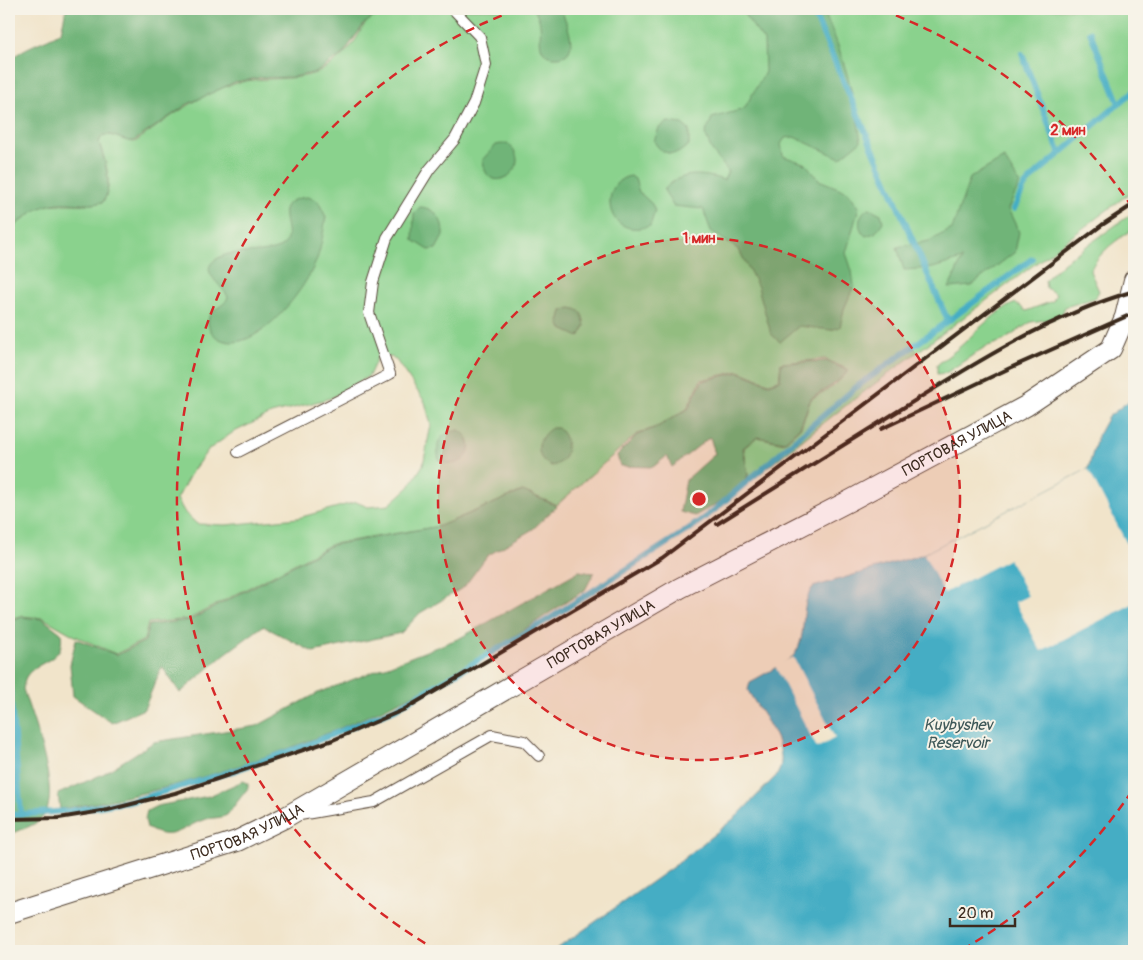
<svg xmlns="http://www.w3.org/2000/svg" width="1143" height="960" font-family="Pangolin,sans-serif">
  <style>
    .green { fill: #8ad28d; stroke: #627e56; fill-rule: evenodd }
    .forest { fill: #6fb478; stroke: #556f4b }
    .water { fill: #45adc4; stroke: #406c71 }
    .pier { fill: #f1e4ca }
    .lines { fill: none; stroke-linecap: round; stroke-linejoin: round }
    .stream { stroke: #45adc4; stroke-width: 6 }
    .service-casing { stroke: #564638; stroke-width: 12 }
    .minor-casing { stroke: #564638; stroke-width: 22 }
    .service { stroke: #fff; stroke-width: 10 }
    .minor { stroke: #fff; stroke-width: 20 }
    .rail { stroke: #3b2a1e; stroke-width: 4 }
    .ring { fill: none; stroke: #d62828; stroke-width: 2.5; stroke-dasharray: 9 6 }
    .labels { text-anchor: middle; stroke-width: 4; stroke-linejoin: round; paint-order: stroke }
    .street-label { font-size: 15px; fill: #3b2a1e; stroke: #f7f3e8 }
    .water-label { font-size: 16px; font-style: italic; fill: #3e5858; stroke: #f7f3e8 }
    .centre { fill: #d62828; stroke: #f7f3e8; stroke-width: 2.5 }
    .ring-label { font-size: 15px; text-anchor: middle; font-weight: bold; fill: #d62828; stroke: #f7f3e8; stroke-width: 4; stroke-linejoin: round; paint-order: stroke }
  </style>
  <rect width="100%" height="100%" fill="#f7f3e8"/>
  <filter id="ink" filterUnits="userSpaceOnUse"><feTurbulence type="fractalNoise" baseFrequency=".02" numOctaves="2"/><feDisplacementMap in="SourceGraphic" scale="10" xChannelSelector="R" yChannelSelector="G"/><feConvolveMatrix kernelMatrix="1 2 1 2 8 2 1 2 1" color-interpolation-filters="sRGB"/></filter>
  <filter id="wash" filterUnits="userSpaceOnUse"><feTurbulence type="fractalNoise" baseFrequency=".0096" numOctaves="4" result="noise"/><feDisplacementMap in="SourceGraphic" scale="20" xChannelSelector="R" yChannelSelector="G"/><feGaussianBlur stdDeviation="1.12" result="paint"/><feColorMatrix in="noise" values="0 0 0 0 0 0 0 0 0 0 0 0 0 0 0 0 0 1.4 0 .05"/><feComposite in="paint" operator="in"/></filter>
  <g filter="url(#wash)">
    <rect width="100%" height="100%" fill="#f1e4ca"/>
    <!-- green -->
    <path class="green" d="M397,9H1134V190L844,407L742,488L748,476L744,448L757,437L784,443L801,427L811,399L834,386L849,370L825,359L781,363L779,380L769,383L739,371L701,380L687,409L659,426L637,434L557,505L522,491L440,526L332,544L189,619L148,623L144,640L116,654L75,636L43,618L21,616L9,619V233C17,226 26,213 36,209C58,199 81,208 103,202C114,185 105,160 99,142L102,136C113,132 123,142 135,142C166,120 199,94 237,83C263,76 290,82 316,73C329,68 346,54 354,42C360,34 363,23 372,18C380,14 389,14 397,9ZM391,357L396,360L425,402L431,425L423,465L409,487L389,505L368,507L356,502L298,518L226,525L197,524L185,513L177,499L191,473L208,450L232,433L271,414L331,398L369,376L377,358Z
      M1134,212V229C1117,239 1098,253 1090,271L1099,291L1095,298L1065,307L1062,314L1053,319L1031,322L1003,341L985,347L946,373L937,374V365C946,357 956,351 964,343C980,328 995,311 1016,303L1026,311L1053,301L1056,294L1046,288L1045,280L1063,263Z"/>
    <!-- forest -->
    <path class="forest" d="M66,9H396L372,18L364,24L343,54L317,72L294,77L258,78L235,82L188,104L134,141C123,143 113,131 102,136L99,142C104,160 114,185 103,202C89,206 77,203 63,203C40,203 25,217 9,232V62C22,46 44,43 61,32Z
      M533,9H561C566,22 582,56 558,57C552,57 547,57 544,52C535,42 547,24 533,9Z
      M740,9H828L824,12C844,54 854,96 861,141L840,158L794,137L785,138L781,144L783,156L806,164L819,180L848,192L859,207L846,253L852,271L854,286L844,309L840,327L831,330L799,326L780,342L771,334L758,287L739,250L711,231L703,209L673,206L664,190C680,171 701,173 724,180L728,171L712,151L705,134L712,118L744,109L765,72L764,41Z
      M668,122L682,124L689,130V145L678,153C667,155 659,151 654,141L659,128Z
      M507,143C539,168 484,202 483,159L496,145Z
      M1004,158L1020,184L1008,209L1019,232L1015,252L971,286L949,288L962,259L933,268L904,270L897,247L929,241L952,229L970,178Z
      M631,176L635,179L639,192L652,204L655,211L650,226C602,241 599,180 631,176Z
      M308,197L318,201L326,217C323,233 321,252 314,266C302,293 258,350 225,341C216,339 209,332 208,322C208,308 225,308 228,297C220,281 190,267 228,254C243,252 265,254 279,248C304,236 261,201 308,197Z
      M420,207C436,208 444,221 443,236L436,249L429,250L413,240L414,213Z
      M869,208L881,214L883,222L875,233L866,236C856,229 858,213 869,208Z
      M570,308C582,309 583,315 585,326L579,337L562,329L559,322L562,311Z
      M826,361L849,371L833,385L811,398L800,427L784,442L757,437L743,448L748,475L740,490L695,516L680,512L686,480L715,454L710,437L672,467L667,456L653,467L620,466L617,455L637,435L659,426L688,409L702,381L739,372L769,384L780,380L781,363Z
      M552,428H558C571,439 570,462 552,466C533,459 536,437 552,428Z
      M459,430C483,445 461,474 439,460C435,440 440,434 459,430Z
      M523,491L557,506L533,529L487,556L464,587L420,613L401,633L313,652L263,626L225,654L180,693L162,666L144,709L112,723L73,696L70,665L76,639L117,655L145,641L149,625L190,620L332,545L440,526Z
      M579,571L594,573L585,590C540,618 494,652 448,677C331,739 190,790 60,809L58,794L103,774L154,742L257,726L318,693L460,638Z
      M21,617L43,619L61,633C66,663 37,659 26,677C24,680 24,686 23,689C31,716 63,794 43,817C35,826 20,830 9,834V620Z
      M243,781L248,784V788L227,815C219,819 211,817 203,820C181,828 172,843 147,828L145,819L147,811L157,806L209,796Z"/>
    <!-- water -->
    <path class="water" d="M1134,397V951H554L677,864L737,816L777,775C792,749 763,717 750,694L748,690L750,682C759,677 789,661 794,655C809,635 798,606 813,587L924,554L1088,469L1098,435L1108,417Z"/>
    <!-- pier -->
    <path class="pier" d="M1088,469L1129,548L1127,550L1134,564V603L1041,651L1015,602L1028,596L1009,559L944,593L924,554Z
      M793,657L835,738L817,748L775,666Z"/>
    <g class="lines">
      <!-- stream -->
      <path class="stream" d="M1090,32L1119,104
        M1022,54L1060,154
        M1014,209L1024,187L1036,174L1134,91
        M948,321L1032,259
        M9,682L21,814
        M9,815L70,811L132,801L236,770L307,745L395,709L549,619L686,531L712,512L855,388L948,321L812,9"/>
    </g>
  </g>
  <g filter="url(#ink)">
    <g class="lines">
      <defs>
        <path id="service" d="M238,452L390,374L369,313L373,282L387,238L429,170L455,139L474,103L486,65L480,37L453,9
          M300,815L374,802L492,735L524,741L539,756"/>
        <g id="minor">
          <path id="s1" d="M9,913L237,841L284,818L680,588L851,500L1026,406L1111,349L1125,317L1134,280"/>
        </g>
      </defs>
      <!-- service casing -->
      <use href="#service" class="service-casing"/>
      <!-- minor casing -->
      <use href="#minor" class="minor-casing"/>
      <!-- service -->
      <use href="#service" class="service"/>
      <!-- minor -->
      <use href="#minor" class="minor"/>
      <!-- rail -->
      <path class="rail" d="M881,429L1010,368L1134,313
        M717,524C777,486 838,449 898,411C973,364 1049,316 1134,291
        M9,819L59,818L108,810L175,793L333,740L403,710L662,558L1102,225L1134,204"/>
    </g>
  </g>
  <!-- distance rings -->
  <circle cx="699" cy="499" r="261" fill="#d62828" fill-opacity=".12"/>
  <g class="ring">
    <circle cx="699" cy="499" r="261"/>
    <path d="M1132 791A522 522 0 0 1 960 951M438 951A522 522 0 0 1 516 10M882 10A522 522 0 0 1 1132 207"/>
  </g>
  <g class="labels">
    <!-- street labels -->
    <g class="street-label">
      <text dy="5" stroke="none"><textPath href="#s1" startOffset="1062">ПОРТОВАЯ УЛИЦА</textPath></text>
      <text dy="5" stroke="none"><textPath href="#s1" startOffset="658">ПОРТОВАЯ УЛИЦА</textPath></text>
      <text dy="5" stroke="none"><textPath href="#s1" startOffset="252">ПОРТОВАЯ УЛИЦА</textPath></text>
    </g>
    <!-- water labels -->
    <g class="water-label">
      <text x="958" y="730">Kuybyshev<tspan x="958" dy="18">Reservoir</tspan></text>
    </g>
  </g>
  <circle cx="699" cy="499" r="8" class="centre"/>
  <g class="ring-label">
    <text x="1068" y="135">2 мин</text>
    <text x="699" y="243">1 мин</text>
  </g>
  <!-- margin -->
  <rect width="1143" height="960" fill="none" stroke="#f7f3e8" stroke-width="30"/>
  <!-- scale -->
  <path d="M950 918v8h65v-8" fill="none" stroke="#3b2a1e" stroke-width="2.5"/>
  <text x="958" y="918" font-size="15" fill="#3b2a1e" stroke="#f7f3e8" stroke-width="4" paint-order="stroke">20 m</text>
</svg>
